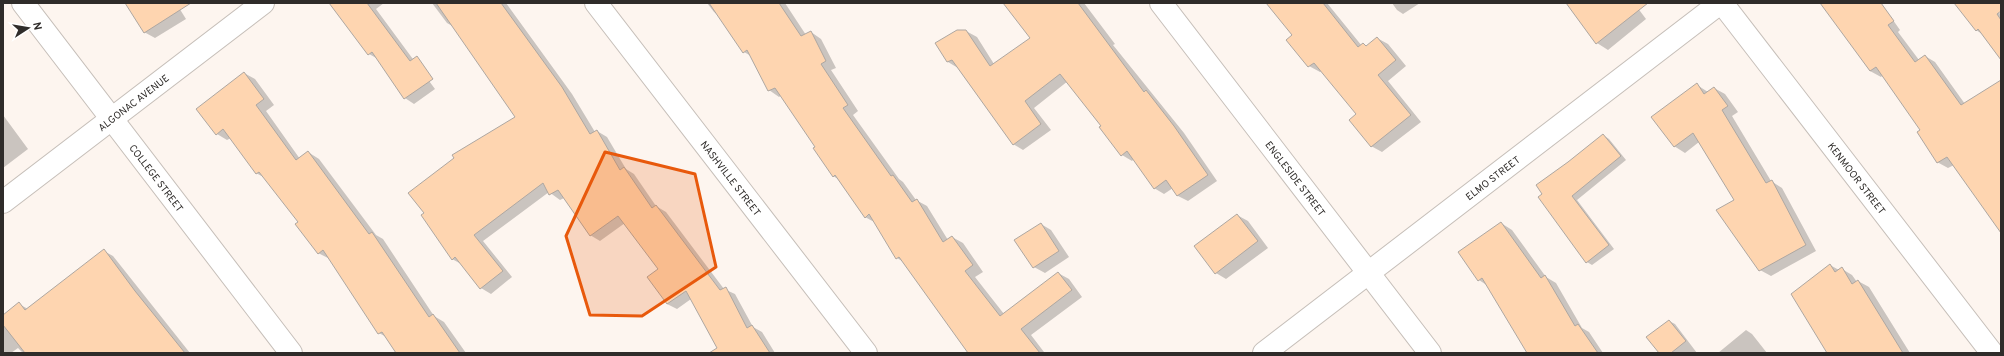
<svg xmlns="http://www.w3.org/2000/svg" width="2004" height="356" font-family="Overpass,sans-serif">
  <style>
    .shadow { fill: #0003 }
    .building { fill: #fed5b0; stroke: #aea7a1 }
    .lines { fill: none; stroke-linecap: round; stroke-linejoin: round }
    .minor-casing { stroke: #c6bfb9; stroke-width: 24 }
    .minor { stroke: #fff; stroke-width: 22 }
    .marked { fill: #e8590c; fill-opacity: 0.2; stroke: #e8590c; stroke-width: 3; stroke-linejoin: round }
    .labels { text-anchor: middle; stroke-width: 3; stroke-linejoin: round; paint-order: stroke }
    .street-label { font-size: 10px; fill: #2f2c2a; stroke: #fff }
  </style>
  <rect width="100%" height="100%" fill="#fdf5ef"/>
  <!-- shadow -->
  <path class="shadow" d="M126,3H176L186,19L155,38L144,32Z
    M336,3H384L376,9L435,89L414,104L405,98L378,59L369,54Z
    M432,3H506L572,94L595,132L597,131L607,137L626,169L634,174L656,206L666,212L724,289L735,294L753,327L762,332L775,353H716L718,349L691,299L677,309L667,304L659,269L625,223L600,241L590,235L564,198L560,200L549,192L483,241L512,277L491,294L481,288L463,265L452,259L516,117L454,27L447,23Z
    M707,3H785L806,35L811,32L821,39L836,68L831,70L858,111L853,115L899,179L903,182L916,200L927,206L948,240L952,237L963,243L983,272L975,277L1004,314L1058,273L1069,279L1082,297L1031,335L1044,352L969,353L905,263L897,258L876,223L865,217L838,179L833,176L817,147L782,95L779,97L769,90L751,56L744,52L718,15L714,12Z
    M1008,3H1084L1115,44L1113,45L1184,133L1217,181L1188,201L1178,196L1173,188L1164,194L1154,188L1134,159L1132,161L1122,155L1103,126L1068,81L1034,108L1051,130L1023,150L1013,144L958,68L948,62L936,44L966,31L977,37L994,64L1032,38Z
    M1268,3H1327L1362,46L1367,47L1377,38L1388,44L1406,66L1388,81L1421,122L1382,152L1371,146L1357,114L1322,71L1320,72L1309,66L1294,35Z
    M1392,3H1420L1403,14L1397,10Z
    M1566,3H1634L1646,19L1608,50L1597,43Z
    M1822,3H1881L1900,30L1898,32L1919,60L1925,56L1935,62L1965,104L2001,125V230L1954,165L1948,168L1937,162L1921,130L1883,75L1881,77L1870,71Z
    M1969,3H1991L2001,15V59L1982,34L1976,30Z
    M244,73L255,79L274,105L266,111L300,159L308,152L319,159L376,235L383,239L434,316L444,322L466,353H398L388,338L379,333L330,259L318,253L300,222L265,178L256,173L231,138L227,140L217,134Z
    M1697,85L1708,92L1714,88L1725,94L1738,112L1732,116L1771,181L1782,188L1816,251L1771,276L1760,270L1736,201L1699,142L1685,153L1674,146Z
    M3,115L28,149L3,168Z
    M1603,135L1609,139L1626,160L1577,200L1614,249L1592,265L1587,262L1539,197Z
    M1237,215L1248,221L1268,248L1226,279L1216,273Z
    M1501,223L1512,230L1546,277L1556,283L1582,328L1589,332L1603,353H1534L1488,286L1479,280Z
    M1041,224L1051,230L1069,257L1045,273L1034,267Z
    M104,251L113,256L190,353H23L18,348L11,353H3V317L19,304L28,309Z
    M1830,265L1839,270L1842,269L1852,275L1857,282L1858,281L1869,287L1910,353H1828Z
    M1669,321L1675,324L1697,353H1660Z
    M1746,330L1752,334L1767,353H1718Z"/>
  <!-- building -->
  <path class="building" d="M125,3H191L144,33Z
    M329,3H367L410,61L417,56L433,79L404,99L372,52L368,55Z
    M436,3H501L562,87L590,134L597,130L620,170L624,167L652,208L656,205L720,290L726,287L747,328L752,325L770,353H709L717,348L686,291L667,304L647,277L658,269L618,216L590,236L558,190L549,195L543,183L474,235L503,271L480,289L455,257L452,260L421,215L424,213L408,193L454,158L452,155L515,117Z
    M709,3H779L801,36L811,31L826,61L821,64L848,105L843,108L891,176L893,175L912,202L917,199L943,242L952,236L973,265L965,271L1000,316L1058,272L1072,290L1021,329L1040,353H968L899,257L896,259L869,214L865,218L835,175L833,177L813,148L815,147L775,88L768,91L747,50L743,53Z
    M1003,3H1078L1144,92L1146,90L1174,126L1208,175L1177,196L1166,180L1154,189L1127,151L1121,156L1099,127L1101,126L1060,74L1025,101L1041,124L1013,145L952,60L947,62L935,43L957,30H966L990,66L1030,38Z
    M1266,3H1323L1358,47L1363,43L1366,46L1377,37L1396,60L1378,75L1411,115L1371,147L1349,120L1356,114L1314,63L1308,67L1286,40L1292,35Z
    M1566,3H1648L1596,44Z
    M1820,3H1881L1894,21L1888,25L1915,62L1925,55L1961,105L2001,80V233L1947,157L1937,163L1917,132L1920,130L1876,67L1870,71Z
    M1954,3H2001V11L1997,14L2001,20V60L1978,29L1976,31Z
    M244,72L264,99L256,105L296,160L308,151L369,234L372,232L429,317L433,314L460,353H396L382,332L378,334L323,250L318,254L295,224L298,222L259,172L256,174L223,129L216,135L196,109Z
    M1697,83L1704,94L1714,87L1728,106L1722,110L1766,183L1772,180L1806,245L1759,271L1716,210L1734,200L1693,133L1674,147L1651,117Z
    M1603,134L1621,156L1572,196L1609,245L1586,263L1538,197L1542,194L1536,185L1568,162Z
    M1237,214L1258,241L1215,274L1194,246Z
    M1501,222L1541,278L1545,275L1575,326L1578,324L1598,353H1527L1482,278L1478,281L1458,252Z
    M1041,223L1059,251L1033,268L1014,240Z
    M104,249L135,291L185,353H25L3,325V315L19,302L25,310Z
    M1830,264L1835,272L1842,267L1852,284L1858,280L1903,353H1827L1791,294Z
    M1669,320L1686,341L1671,353H1659L1646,337Z"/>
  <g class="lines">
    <defs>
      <g id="minor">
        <path id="s1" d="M23,3L291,353"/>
        <path id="s2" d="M596,3L866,353"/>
        <path id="s3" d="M1161,3L1430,353"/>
        <path id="s4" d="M1722,3L1992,353"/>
        <path id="s5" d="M3,202L263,3"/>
        <path id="s6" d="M1264,353L1720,3"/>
      </g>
    </defs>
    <!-- minor casing -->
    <use href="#minor" class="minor-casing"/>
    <!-- minor -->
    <use href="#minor" class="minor"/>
  </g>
  <!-- marked area -->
  <path class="marked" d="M605,152L695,174L716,267L642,316L590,315L566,236Z"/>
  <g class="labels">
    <!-- street labels -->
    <g class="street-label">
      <text dy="4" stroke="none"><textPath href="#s5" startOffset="164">ALGONAC AVENUE</textPath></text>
      <text dy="4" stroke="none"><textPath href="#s1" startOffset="220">COLLEGE STREET</textPath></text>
      <text dy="4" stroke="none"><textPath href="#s2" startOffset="221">NASHVILLE STREET</textPath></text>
      <text dy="4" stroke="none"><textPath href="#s3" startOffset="221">ENGLESIDE STREET</textPath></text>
      <text dy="4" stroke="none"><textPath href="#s6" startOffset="288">ELMO STREET</textPath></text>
      <text dy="4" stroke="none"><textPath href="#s4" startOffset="221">KENMOOR STREET</textPath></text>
    </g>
  </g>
  <!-- border -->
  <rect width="2004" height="356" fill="none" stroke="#2f2c2a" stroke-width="8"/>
  <!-- north arrow -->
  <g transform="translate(28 28) rotate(78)" stroke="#ffffff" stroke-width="3" paint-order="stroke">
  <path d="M0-3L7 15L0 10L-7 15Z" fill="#2f2c2a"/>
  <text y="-6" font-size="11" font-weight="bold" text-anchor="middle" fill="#2f2c2a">N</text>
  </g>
</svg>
